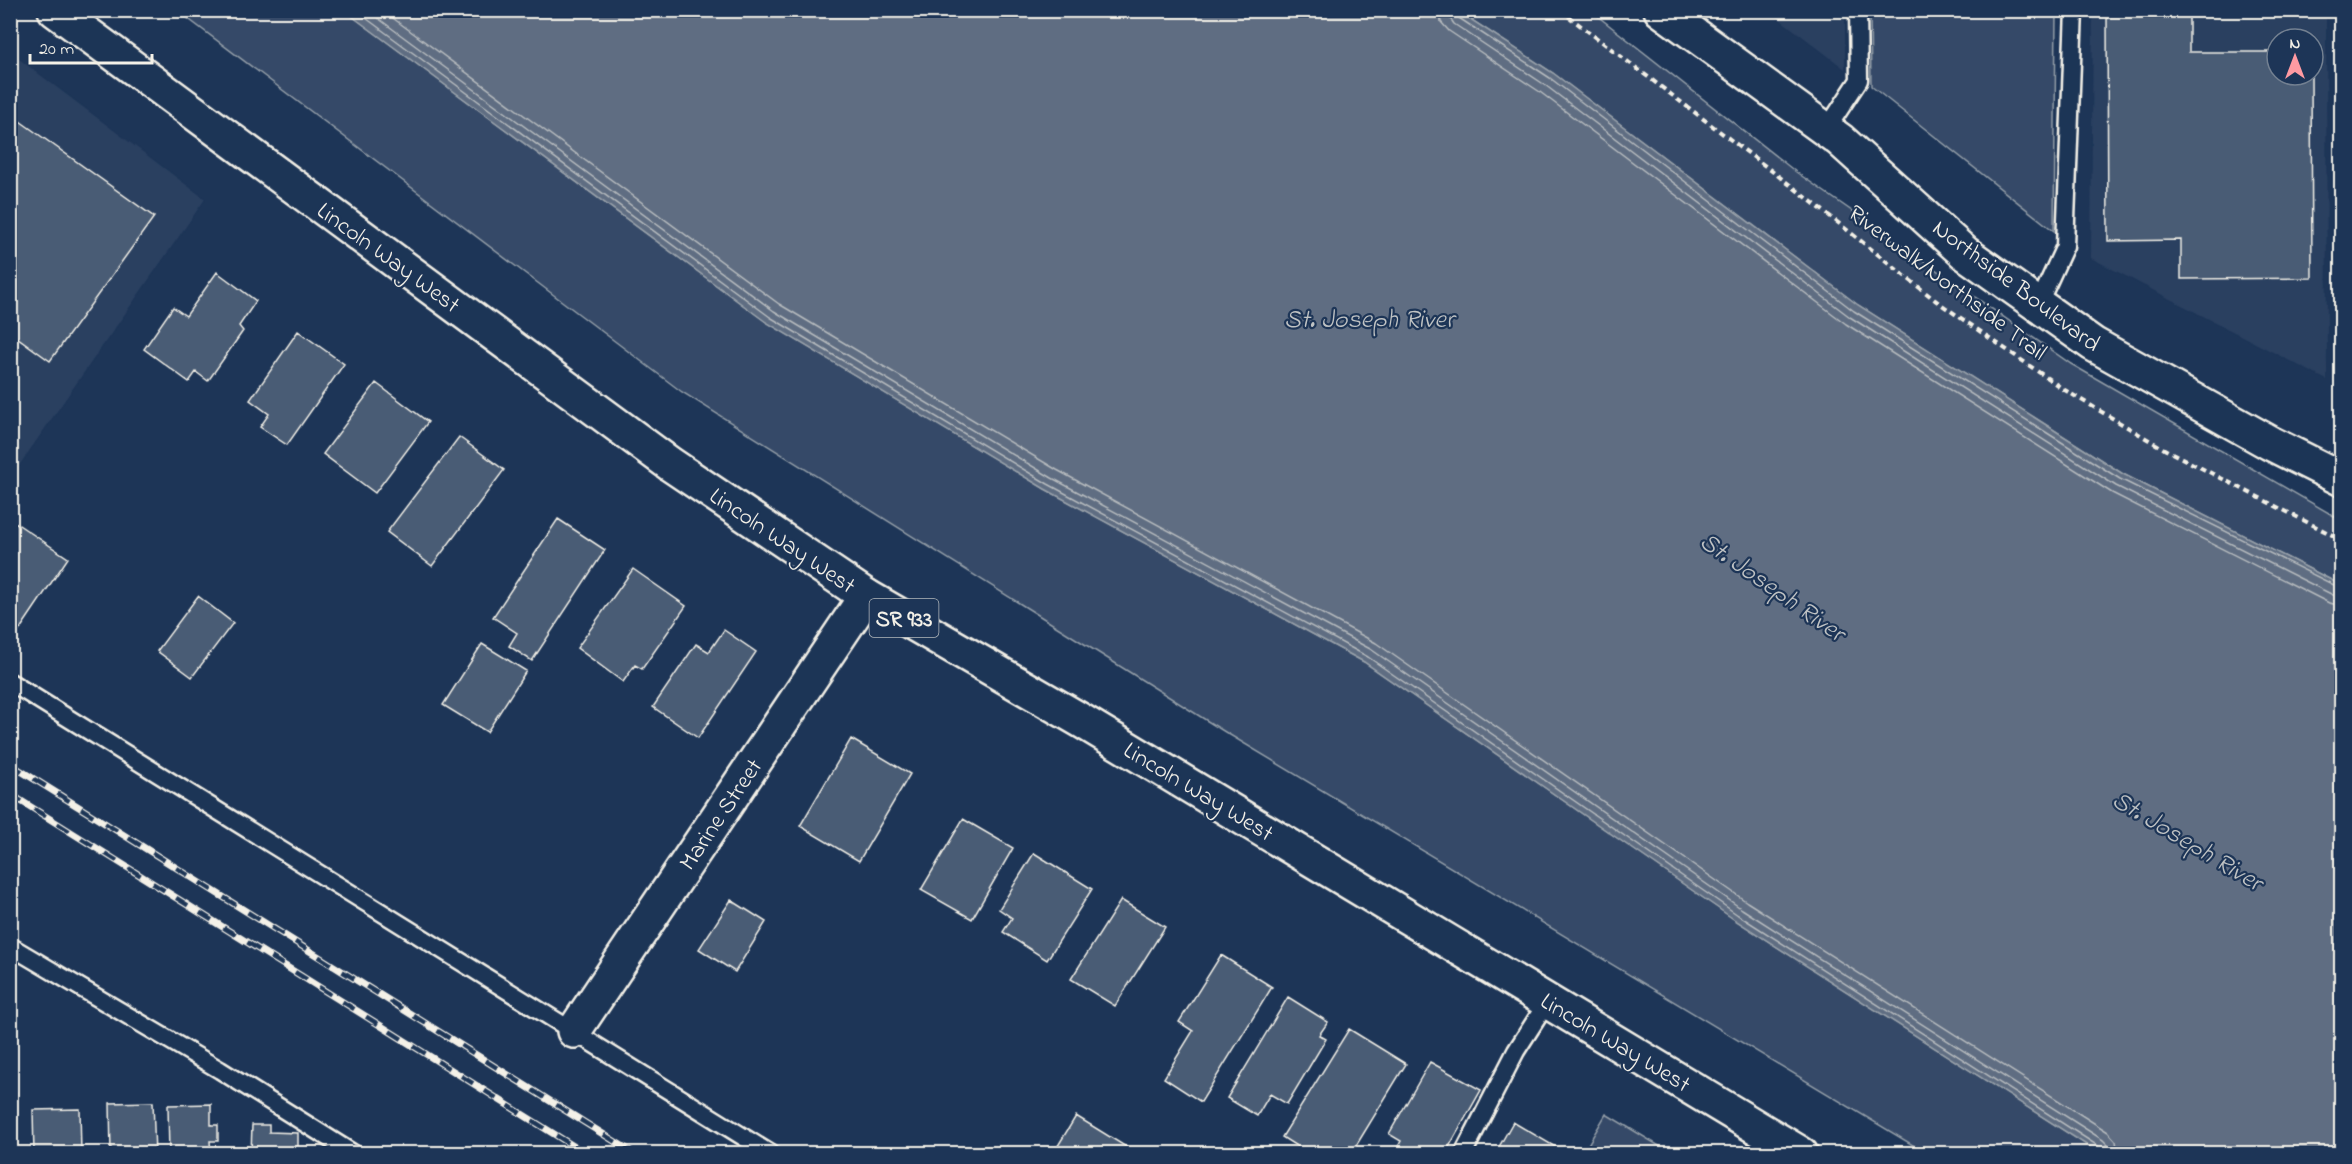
<svg xmlns="http://www.w3.org/2000/svg" width="2352" height="1164" font-family="'Indie Flower',sans-serif">
  <style>
    .built { fill: #2a4060; fill-rule: evenodd }
    .green { fill: #354a67; stroke: #949ea8; stroke-width: 1.5 }
    .water { fill: #5e6d82; stroke: #9aa2ab; stroke-width: 1.5 }
    .lines { fill: none; stroke-linecap: round; stroke-linejoin: round }
    .shore { stroke: #b8bcbf; stroke-width: 1.5 }
    .building { fill: #485b74; stroke: #f4f1e8; stroke-width: 1.5 }
    .lane-casing { stroke: #f4f1e8; stroke-width: 21 }
    .street-casing { stroke: #f4f1e8; stroke-width: 38 }
    .secondary-casing { stroke: #f4f1e8; stroke-width: 38 }
    .primary-casing { stroke: #f4f1e8; stroke-width: 38 }
    .path { stroke: #f4f1e8; stroke-width: 4; stroke-dasharray: 6 4.5; stroke-linecap: butt }
    .lane { stroke: #1d3557; stroke-width: 16 }
    .street { stroke: #1d3557; stroke-width: 33 }
    .secondary { stroke: #1d3557; stroke-width: 33 }
    .primary { stroke: #1d3557; stroke-width: 33 }
    .rail-casing { stroke: #f4f1e8; stroke-width: 7 }
    .rail { stroke: #1d3557; stroke-width: 4.5; stroke-dasharray: 14; stroke-linecap: butt }
    .labels { text-anchor: middle; stroke-width: 4.5; stroke-linejoin: round; paint-order: stroke }
    .shield { fill: #1d3557; stroke: #b4b9bc; stroke-width: 1.5 }
    .shield-label { font-size: 22px; font-weight: bold; fill: #f4f1e8 }
    .street-label { font-size: 24px; fill: #f4f1e8; stroke: #1d3557 }
    .water-label { font-size: 26px; font-style: italic; fill: #c0c3c4; stroke: #1d3557 }
  </style>
  <rect width="100%" height="100%" fill="#1d3557"/>
  <filter id="ink" filterUnits="userSpaceOnUse"><feTurbulence type="fractalNoise" baseFrequency=".0167" numOctaves="2"/><feDisplacementMap in="SourceGraphic" scale="12" xChannelSelector="R" yChannelSelector="G"/><feConvolveMatrix kernelMatrix="1 2 1 2 8 2 1 2 1" color-interpolation-filters="sRGB"/></filter>
  <g filter="url(#ink)">
    <!-- built -->
    <path class="built" d="M1769,11H1845V69L1806,39Z
      M2093,11H2326L2327,380L2091,258ZM2277,39H2313V75H2277Z
      M11,53L205,199L11,477Z"/>
    <!-- green -->
    <path class="green" d="M178,11H345L766,322L1045,489L1364,662L1735,920L2099,1153H1926L1225,732L682,392Z
      M1458,11H1591L1796,172L2071,364L2341,520V585L2123,474L1858,305L1553,73Z
      M1870,11H2056L2054,231L1871,86Z
      M1606,1114L1671,1153H1583Z"/>
    <!-- water -->
    <path class="water" d="M345,11H1458L1553,73L1858,305L2123,474L2341,585V1153H2099L1735,920L1364,662L1045,489L766,322Z"/>
    <g class="lines">
      <!-- shore -->
      <path class="shore" d="M355,10L770,317L1048,484L1368,657L1738,915L2098,1146L2101,1154
        M367,10L774,311L1052,478L1372,650L1742,909L2103,1140L2108,1145L2109,1154
        M382,10L779,304L1057,470L1376,643L1747,902L2108,1132L2116,1141L2118,1154
        M1439,10L1441,22L1449,31L1540,92L1846,324L2112,493L2329,603L2342,606
        M1448,10L1450,18L1454,24L1545,85L1850,317L2116,486L2333,595L2342,597
        M1456,10L1459,18L1550,78L1854,311L2120,479L2342,589"/>
    </g>
    <!-- building -->
    <path class="building" d="M2107,10H2189V52H2277V75H2311L2312,278L2181,279V240L2108,241Z
      M10,114L154,217L50,361L10,332Z
      M217,272L256,301L239,326L243,331L208,381L196,372L189,382L144,349L173,307L186,316Z
      M298,331L344,364L287,445L260,427L269,414L250,400Z
      M376,383L428,422L375,493L323,454Z
      M459,437L504,470L432,566L387,532Z
      M10,519L68,558L10,644Z
      M558,519L605,550L532,661L509,646L517,633L493,617Z
      M633,569L686,606L642,669L635,665L623,682L577,648Z
      M198,596L233,623L192,677L157,651Z
      M724,630L756,652L698,738L653,707L696,644L709,652Z
      M482,644L526,671L487,732L443,705Z
      M851,739L910,774L859,861L800,826Z
      M963,819L1013,848L972,919L921,890Z
      M1034,853L1092,889L1047,960L1003,932L1012,918L999,909Z
      M731,900L766,922L735,972L699,949Z
      M1121,900L1165,927L1115,1006L1071,979Z
      M1221,955L1272,987L1201,1102L1164,1078L1193,1031L1179,1022Z
      M1288,997L1328,1022L1319,1035L1326,1039L1287,1104L1270,1094L1257,1116L1227,1098Z
      M1349,1029L1406,1064L1351,1154H1309L1282,1137Z
      M1430,1062L1481,1090L1445,1154H1394L1401,1141L1389,1134Z
      M10,1092H16V1154H10Z
      M153,1102L155,1154H111L110,1103Z
      M211,1104V1125H218V1141H210L211,1154H169L168,1105Z
      M80,1109L81,1154H34L33,1110Z
      M1076,1116L1128,1148L1125,1154H1053Z
      M1513,1122L1564,1152L1563,1154H1495Z
      M252,1125H269V1132L298,1133V1154H251Z"/>
    <g class="lines">
      <defs>
        <path id="lane" d="M1826,130L1859,80L1858,10
          M2038,305L2065,246L2074,10
          M10,682L771,1154
          M10,946L220,1070L354,1154
          M1463,1154L1516,1051L1548,1001"/>
        <path id="street" d="M574,1031L866,596"/>
        <path id="secondary" d="M1661,10L1840,140L1965,253L2093,344L2270,443L2342,479"/>
        <path id="primary" d="M55,10L670,464L866,596L1082,721L1801,1154"/>
      </defs>
      <!-- lane casing -->
      <use href="#lane" class="lane-casing"/>
      <!-- street casing -->
      <use href="#street" class="street-casing"/>
      <!-- secondary casing -->
      <use href="#secondary" class="secondary-casing"/>
      <!-- primary casing -->
      <use href="#primary" class="primary-casing"/>
      <!-- path -->
      <path class="path" d="M1560,10L1802,194L1935,300L2063,389L2166,450L2342,540"/>
      <!-- lane -->
      <use href="#lane" class="lane"/>
      <!-- street -->
      <use href="#street" class="street"/>
      <!-- secondary -->
      <use href="#secondary" class="secondary"/>
      <!-- primary -->
      <use href="#primary" class="primary"/>
      <defs>
        <path id="rail" d="M10,764L635,1154
          M10,794L586,1154"/>
      </defs>
      <!-- rail casing -->
      <use href="#rail" class="rail-casing"/>
      <!-- rail -->
      <use href="#rail" class="rail"/>
    </g>
  </g>
  <g class="labels">
    <!-- shield labels -->
    <rect class="shield" x="869.5" y="599" width="69" height="38" rx="4.5"/>
    <g class="shield-label">
      <text x="904" y="626">SR 933</text>
    </g>
    <!-- street labels -->
    <g class="street-label">
      <text transform="translate(389 257) rotate(36)" y="8">Lincoln Way West</text>
      <text transform="translate(1948 282) rotate(37)" y="8">Riverwalk/Northside Trail</text>
      <text transform="translate(2017 285) rotate(37)" y="8">Northside Boulevard</text>
      <text transform="translate(783 540) rotate(34)" y="8">Lincoln Way West</text>
      <text transform="translate(1199 791) rotate(31)" y="8">Lincoln Way West</text>
      <text transform="translate(720 814) rotate(-56)" y="8">Marine Street</text>
      <text transform="translate(1616 1042) rotate(31)" y="8">Lincoln Way West</text>
    </g>
    <!-- water labels -->
    <g class="water-label">
      <text x="1369" y="327">St. Joseph River</text>
      <text transform="translate(1773 586) rotate(35)" y="9">St. Joseph River</text>
      <text transform="translate(2188 840) rotate(31)" y="9">St. Joseph River</text>
    </g>
  </g>
  <!-- margin -->
  <rect width="2352" height="1164" fill="none" stroke="#1d3557" stroke-width="36"/>
  <rect x="18" y="18" width="2316" height="1128" fill="none" stroke="#f4f1e8" stroke-width="2" filter="url(#ink)"/>
  <!-- north arrow -->
  <g transform="translate(2295 57)"><circle r="28" fill="#1d3557" stroke="#738091" stroke-width="1.5"/>
  <path d="M0-4.5L10 22L0 15L-10 22Z" fill="#ff9aa2"/>
  <text y="-9" font-size="16" font-weight="bold" text-anchor="middle" fill="#f4f1e8">N</text>
  </g>
  <!-- scale -->
  <path d="M30 54v9h122v-9" fill="none" stroke="#f4f1e8" stroke-width="3"/>
  <text x="39" y="54" font-size="18" fill="#f4f1e8" stroke="#1d3557" stroke-width="4.5" paint-order="stroke">20 m</text>
</svg>
